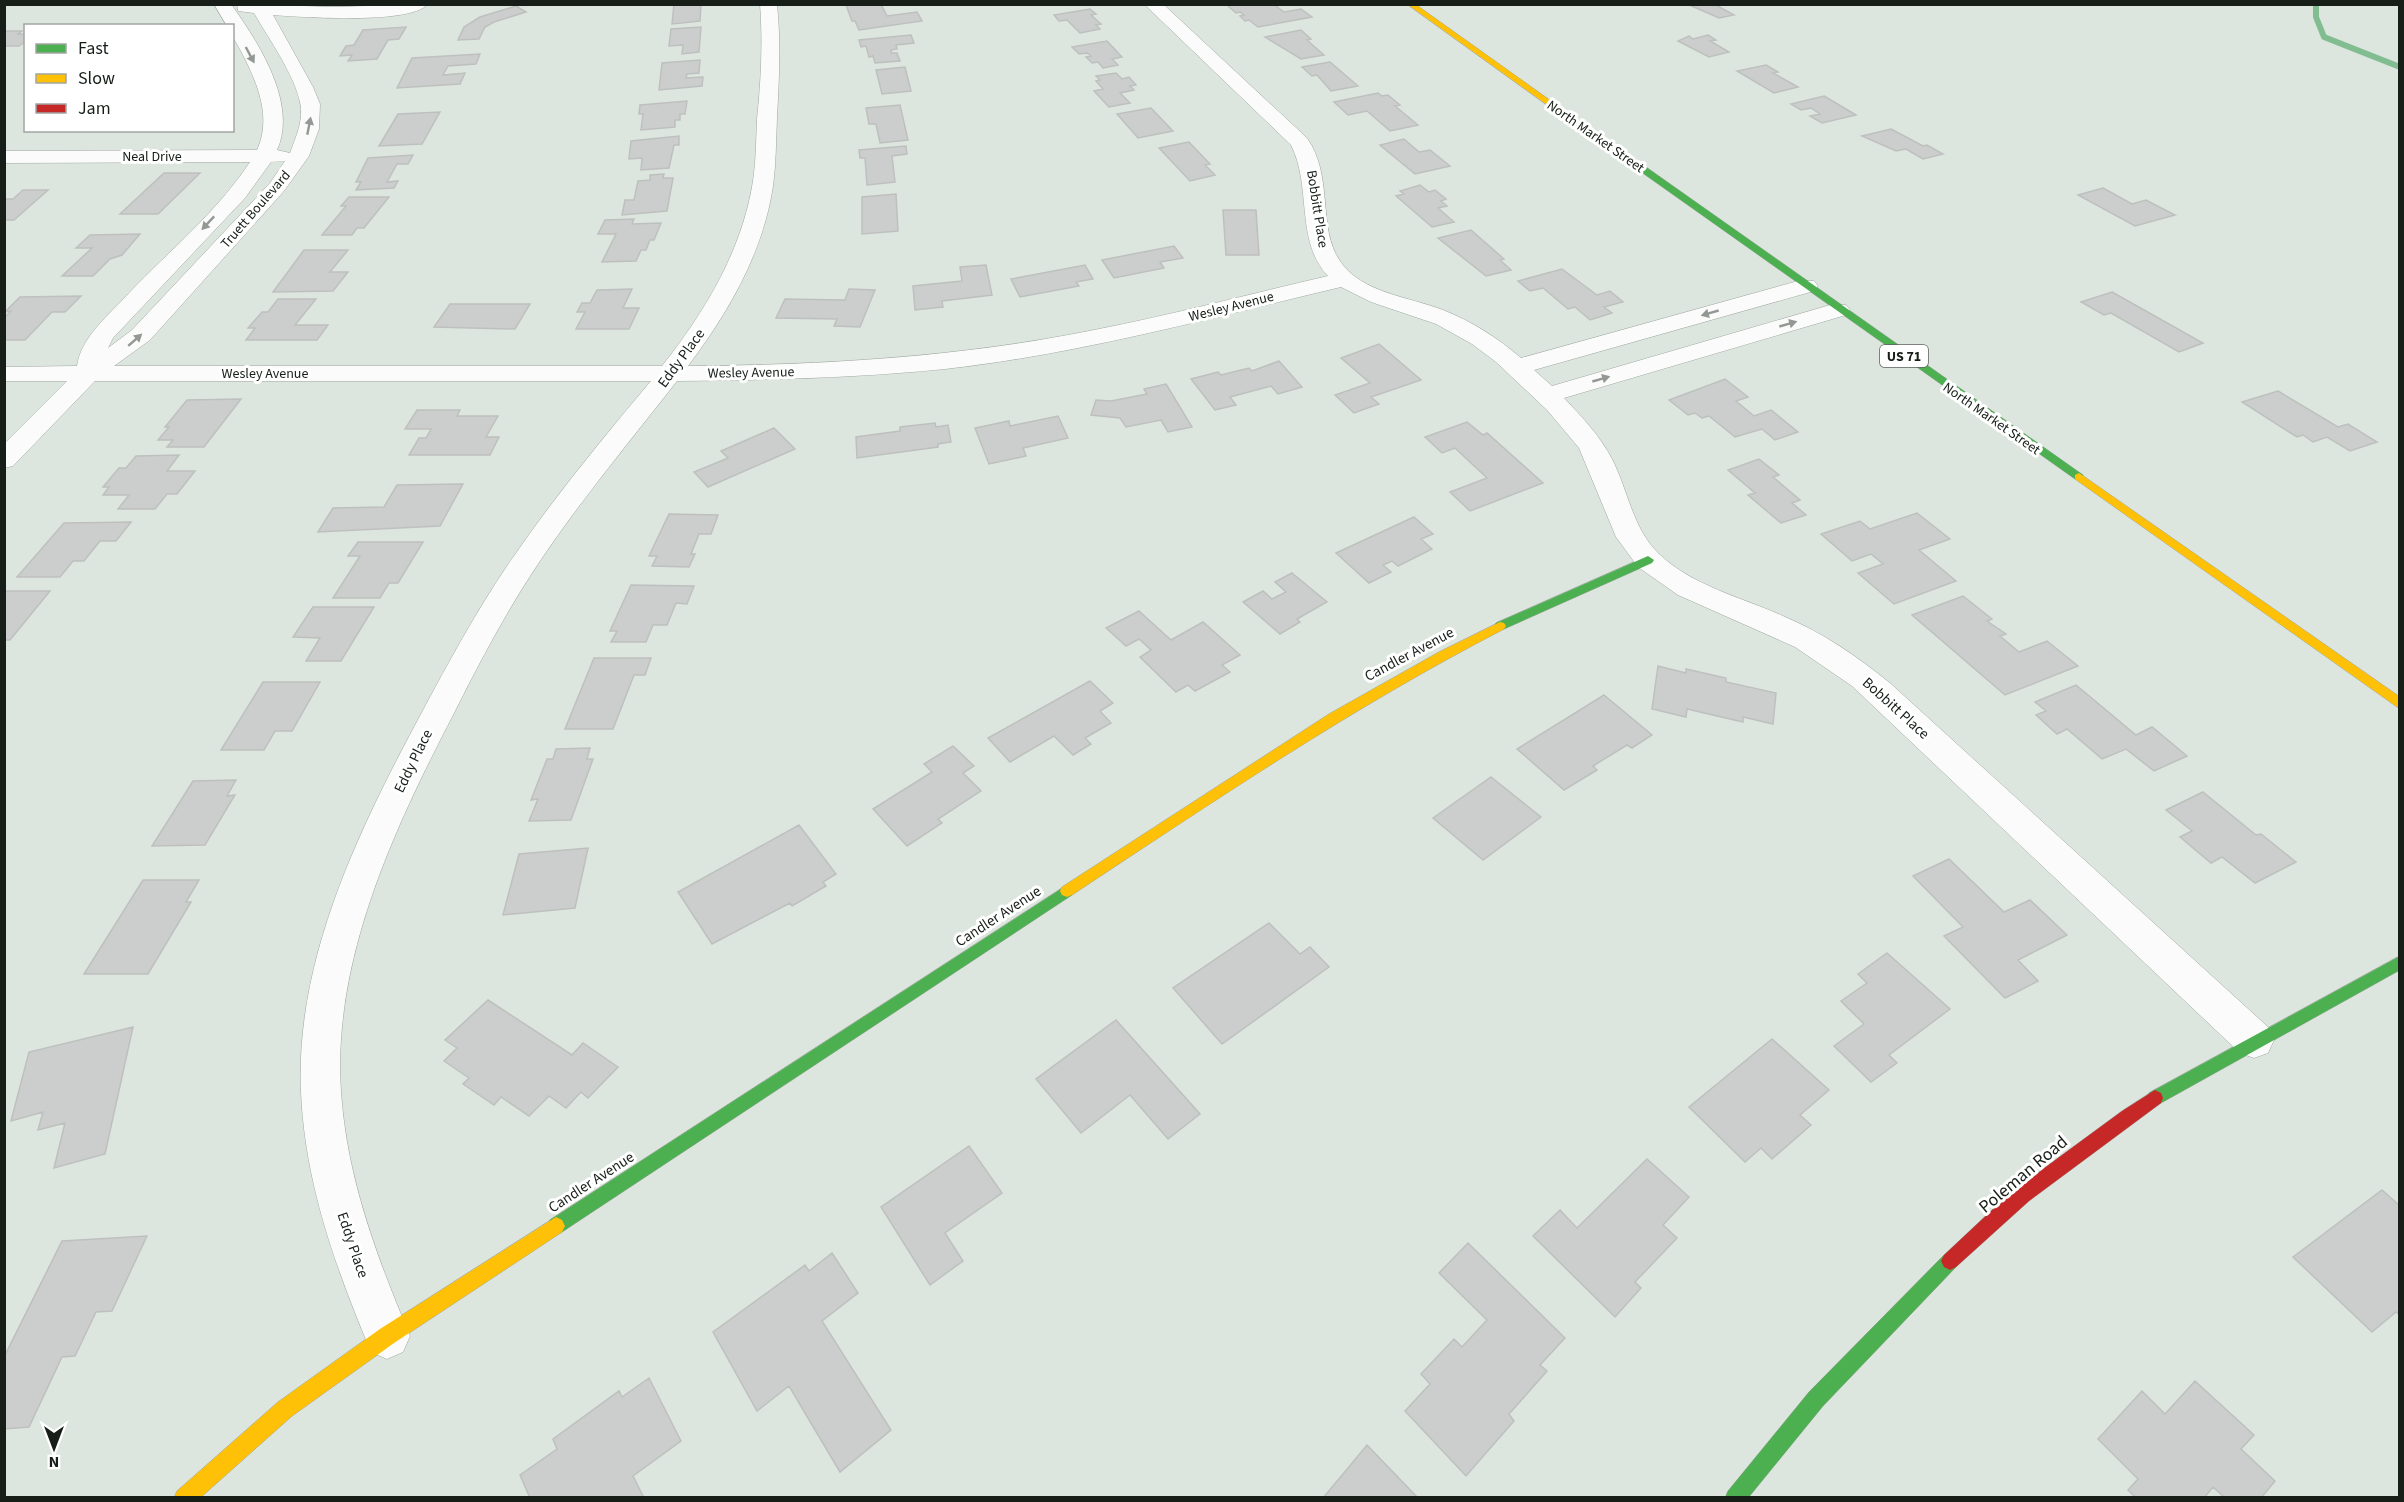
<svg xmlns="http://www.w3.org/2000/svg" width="2404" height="1502" font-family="'Source Sans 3',sans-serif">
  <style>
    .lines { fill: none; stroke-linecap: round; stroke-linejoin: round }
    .stream { stroke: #81bd90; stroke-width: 6 }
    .building { fill: #cbcecc; stroke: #bec0bf; stroke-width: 1.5 }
    .street-casing { stroke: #9fa7a0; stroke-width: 1 }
    .fast-casing { stroke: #9fa7a0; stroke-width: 1 }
    .slow-casing { stroke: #9fa7a0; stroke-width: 1 }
    .jam-casing { stroke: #9fa7a0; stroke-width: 1 }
    .street { fill: #fafbfa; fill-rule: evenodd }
    .fast { fill: #4caf50; fill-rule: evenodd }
    .slow { fill: #ffc107; fill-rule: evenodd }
    .jam { fill: #c62828; fill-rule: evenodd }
    .oneway { fill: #949894 }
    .labels { text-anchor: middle; stroke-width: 6; stroke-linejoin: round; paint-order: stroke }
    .far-street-label { font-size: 14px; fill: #171e18; stroke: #fff }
    .shield { fill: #fff; stroke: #5d625d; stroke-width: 1.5 }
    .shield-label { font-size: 14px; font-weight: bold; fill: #171e18 }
    .street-label { font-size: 15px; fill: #171e18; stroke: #fff }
    .near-street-label { font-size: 18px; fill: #171e18; stroke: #fff }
  </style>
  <rect width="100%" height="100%" fill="#dce6de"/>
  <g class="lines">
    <!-- stream -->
    <path class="stream" d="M2316,4V17L2324,37L2400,67"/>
  </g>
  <!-- building -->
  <path class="building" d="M674,4H701L700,21L672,24Z
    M881,4L887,16L917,12L922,21L859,30L855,21H852L846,5Z
    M1238,4H1285L1276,6L1284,12L1301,9L1312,17L1258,27L1249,20L1245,21L1240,16L1244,15L1240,12L1236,13L1228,6Z
    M1687,4H1714L1734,15L1719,18Z
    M516,6L526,12L494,22L485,27L479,39L458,40L464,27L480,17Z
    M1090,9L1096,14L1091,15L1101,24L1096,25L1100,29L1080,33L1067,20L1059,21L1054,15Z
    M406,27L399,39L388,40L377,59L348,61L352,55L340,56L346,46L354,45L363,30Z
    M701,27L699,52L682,54L683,45L669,46L671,29Z
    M1301,30L1311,39L1307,40L1324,55L1301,59L1265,37Z
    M4,31H22L18,34H26V41L19,46H4Z
    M911,35L914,43L896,45L897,49L891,50V53H897L900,61L875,63L873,56L869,57L866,46L861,47L859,40Z
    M1708,35L1716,40L1710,41L1729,52L1709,57L1678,41L1689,36L1693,39Z
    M1107,41L1122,57L1112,59L1118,65L1103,68L1098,62L1092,63L1086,57L1091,56L1087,53L1079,54L1072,47Z
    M480,54L476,64L448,66L443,75L465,73L460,84L397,88L412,58Z
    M700,60L699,73L687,74L686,78L703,77L702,86L659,90L662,63Z
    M1330,62L1358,86L1331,91L1317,75L1312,76L1302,67Z
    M1766,65L1778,72L1773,73L1798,87L1774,93L1737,71Z
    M905,67L911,91L882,94L876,70Z
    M1116,73L1122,79L1129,77L1136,85L1130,86L1134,90L1120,93L1130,103L1109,107L1094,91L1103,89L1096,81L1100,80L1096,76Z
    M1378,93L1382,96L1388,95L1400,105L1395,106L1418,125L1390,131L1367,111L1348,115L1334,102Z
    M1824,96L1856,115L1822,123L1810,116L1820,114L1811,108L1801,110L1791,104Z
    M687,101L685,114H680V120H675V127L641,130L643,114H639L640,105Z
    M900,105L908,140L880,143L876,124H869L866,108Z
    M1151,108L1173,131L1138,138L1117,114Z
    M440,112L422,144L379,146L398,114Z
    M1891,129L1923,146L1927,145L1943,154L1923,159L1906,149L1896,151L1862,136Z
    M679,136V145H674L669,168L641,170L642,158L629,159L631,141Z
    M1404,139L1419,152L1430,150L1450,166L1415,174L1380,145Z
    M1189,142L1210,164L1205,165L1215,175L1190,181L1159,148Z
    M906,146L907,154L892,156L895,182L867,185L865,158H860L859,150Z
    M413,155L408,164H397L387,182L398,181L394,188L356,190L361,182H356L368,158Z
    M164,173H200L158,214H120Z
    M664,174L663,178H673L667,211L622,215L625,200H634L638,181L650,180V175Z
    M1420,185L1429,192L1435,190L1446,199L1441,201L1447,206L1438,208L1454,222L1432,227L1396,196L1404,194L1400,191Z
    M2103,188L2132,204L2146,200L2175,215L2135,226L2078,195Z
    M23,190H48L14,220H4V199H13Z
    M896,194L898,231L862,234V197Z
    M349,197H389L364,228H357L352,235H322L346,206H341Z
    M1223,210H1256L1259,255H1226Z
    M634,219L632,224L661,223L654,240H650L646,250H641L636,261L602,262L616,234H598L605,220Z
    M1471,230L1504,259L1500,260L1511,270L1486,276L1438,238Z
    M140,234L122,255L110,259L93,276H62L92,248H76L90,235Z
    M1174,246L1183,258L1160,262L1164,268L1114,278L1102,260Z
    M304,250H348L330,272H348L333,291L273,292Z
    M986,265L992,295L942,301L943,307L915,310L913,286L962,281L960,267Z
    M1085,265L1093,279L1076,282L1079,286L1020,297L1011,279Z
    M1562,269L1597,295L1610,291L1623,302L1604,307L1612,313L1590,320L1575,307L1568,309L1543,288L1530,291L1518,281Z
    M632,289L623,308H639L629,329H576L585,312H577L582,303H590L597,290Z
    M849,289L875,290L860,327L834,326L837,319L776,318L785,299L845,300Z
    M2112,292L2203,343L2179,352L2111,313L2104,315L2081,302Z
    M81,296L65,312H52L25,340H4V318L11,311L5,312L20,297Z
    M278,299H316L295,325H328L317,340H246L255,328H248L262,312H268Z
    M450,304H530L515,329L434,327Z
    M1379,344L1421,380L1371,397L1379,404L1354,413L1335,395L1370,383L1341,358Z
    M1279,361L1302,387L1278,394L1271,386L1230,397L1236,405L1215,410L1191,379L1218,372L1221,375L1249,368L1252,371Z
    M1725,379L1748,397L1736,401L1754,416L1771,410L1798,432L1775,440L1762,429L1735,437L1709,416L1702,418L1695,413L1688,415L1669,400Z
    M1166,384L1192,427L1168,432L1161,420L1126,427L1120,418L1091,415L1096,400L1111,401L1147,394L1144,389Z
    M2278,391L2338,427L2348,424L2377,442L2350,451L2327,437L2313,442L2303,435L2297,437L2242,402Z
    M241,399L204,447H167L173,440H158L169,427H165L187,400Z
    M417,410H460L457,416H498L486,437H499L490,455H409L419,438H426L431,429H405Z
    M1058,416L1068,438L1023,448L1026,456L989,464L975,428L1009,421L1010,426Z
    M1467,422L1483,435L1487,433L1543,483L1470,511L1450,492L1487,478L1455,448L1442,453L1425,437Z
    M935,423L936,427L948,425L951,442L938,444V447L857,458L856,437L900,431V427Z
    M774,428L795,449L708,487L694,472L728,458L721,451Z
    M179,455L167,471H195L177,494H167L155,509H118L129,495H103L109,487H103L119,468H126L136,456Z
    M1759,459L1779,475L1773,477L1800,500L1792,503L1806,515L1781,523L1748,495L1755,493L1728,470Z
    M463,484L440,526L318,532L333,508L384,507L397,485Z
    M1917,513L1950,539L1919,550L1956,581L1894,604L1858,573L1883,564L1871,554L1852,561L1821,534L1860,521L1870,529Z
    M669,514L718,515L711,534H699L691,554H695L689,567L652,566L657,556H649Z
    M1414,517L1433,534L1421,539L1432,549L1398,566L1392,561L1383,565L1391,572L1369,583L1336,553Z
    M131,522L116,541H100L84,561H73L60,577H17L64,523Z
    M358,542H423L398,583H389L380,598H333L360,556H348Z
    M1292,573L1327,602L1297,619L1300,622L1280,634L1243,602L1263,591L1272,599L1286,592L1275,582Z
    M631,585L694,586L687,604L676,603L667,625H653L646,642H611L617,631H610Z
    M4,591H50L10,640H4Z
    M1963,596L1992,619L1987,621L2006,634L2000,636L2019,652L2047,641L2078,666L2005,695L1912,615Z
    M313,607H374L341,661H306L320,638L293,637Z
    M1139,611L1171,640L1203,622L1240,655L1222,665L1230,672L1195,691L1188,685L1176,692L1140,657L1151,650L1139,639L1126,646L1106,628Z
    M594,658H651L645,675H634L613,729H565Z
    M1658,666L1686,673V669L1726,678V682L1776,693L1773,724L1743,717V722L1687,709L1686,717L1652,709Z
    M1090,681L1113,703L1100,711L1111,723L1085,738L1091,744L1073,755L1054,736L1010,762L988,738Z
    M263,682H320L292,731H275L264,750H221Z
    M2076,685L2136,735L2152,727L2187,756L2154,771L2126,749L2102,759L2067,729L2057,734L2036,715L2046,711L2035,702Z
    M1604,695L1652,735L1632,748L1627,745L1593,766L1597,770L1564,790L1517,749Z
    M953,746L974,766L963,773L981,791L938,819L942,823L907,846L873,809L932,772L924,764Z
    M590,748L587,759H593L571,820L529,821L538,799L531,800L547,759H553L556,749Z
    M1491,777L1541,817L1483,860L1433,818Z
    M236,780L227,796L235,795L205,845L152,846L193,781Z
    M2203,792L2256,835L2261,834L2296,862L2255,883L2222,857L2211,863L2180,837L2192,831L2166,810Z
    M799,825L836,874L823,882L826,886L792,906L790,903L712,944L678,892Z
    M588,848L575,908L503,915L519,854Z
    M1949,859L2004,912L2030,900L2067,935L2018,960L2038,981L2005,998L1944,936L1963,927L1913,876Z
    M143,880H199L186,902H191L148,974H84Z
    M1269,923L1300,954L1310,947L1329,967L1222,1044L1173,988Z
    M1887,953L1950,1009L1889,1055L1897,1063L1871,1082L1834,1046L1864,1024L1841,1001L1867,983L1858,974Z
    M488,1000L572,1055L583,1043L618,1067L588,1098L581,1092L566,1108L549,1096L529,1116L501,1097L494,1105L463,1084L469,1078L444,1061L457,1048L445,1040Z
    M1116,1020L1200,1114L1168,1139L1130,1095L1081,1133L1036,1079Z
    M133,1027L105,1154L54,1168L65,1123L38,1130L43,1112L11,1121L29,1052Z
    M1772,1039L1829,1090L1800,1115L1811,1125L1772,1159L1761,1148L1745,1162L1689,1107Z
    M969,1146L1002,1193L945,1233L963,1261L930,1285L881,1207Z
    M1647,1159L1689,1197L1663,1225L1677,1238L1635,1282L1641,1288L1615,1317L1533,1236L1560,1210L1577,1228Z
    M2382,1190L2400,1206V1315L2396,1312L2372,1332L2293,1257Z
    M147,1236L112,1311L96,1312L75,1356L62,1357L29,1427L4,1429V1357L62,1241Z
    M1468,1243L1565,1338L1540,1365L1547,1371L1509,1414L1514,1421L1466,1476L1405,1411L1430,1384L1421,1374L1454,1339L1462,1347L1487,1320L1439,1273Z
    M832,1253L858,1293L822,1321L891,1430L840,1472L789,1386L757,1411L713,1332L805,1265L809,1271Z
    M649,1378L681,1441L633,1476L644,1498H530L520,1475L557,1449L553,1439L619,1391L622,1397Z
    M2195,1381L2254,1435L2241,1449L2275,1481L2261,1498H2225L2213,1487L2204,1498H2136L2128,1490L2138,1479L2098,1439L2142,1391L2165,1414Z
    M1367,1445L1418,1498H1323Z"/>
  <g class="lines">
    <defs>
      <path id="street" d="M214,4H231C258,42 298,103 277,150L290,153C296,137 304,120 300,102C294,74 269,39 254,13L238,11L237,4L334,7L428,4C410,25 301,17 273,15L313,87L320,104L319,129L309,156L284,191L150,340L114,366H662C704,313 740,254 752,187C756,165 756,142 757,119C761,81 763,43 760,4H777C781,42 779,80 777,118C776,141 776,164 773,186C763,253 728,313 688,366C824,365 961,357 1094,330C1172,315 1250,294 1328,276C1295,242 1312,186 1291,145L1144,4H1163L1307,138C1334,176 1317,228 1340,261C1361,293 1410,297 1443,310C1471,321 1498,338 1521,358L1798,281H1814L1818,286L1814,291L1534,370L1552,386L1830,305H1846L1850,310L1846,315L1564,398C1582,417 1600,436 1612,459C1628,490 1632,527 1658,553C1692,586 1741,597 1783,616C1823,633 1857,656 1891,684L2268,1027L2274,1040L2268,1053L2254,1058L2240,1053L1852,686L1795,647L1678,595L1638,567L1616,537L1579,448L1547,410L1496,362L1472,344L1436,324L1371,302L1341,287C1210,318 1079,354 945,369C856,378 766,380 677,381C631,440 584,496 542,558C508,608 480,661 453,715C394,829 332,960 341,1092C347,1179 377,1257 410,1336L403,1352L387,1359L371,1352C336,1268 305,1184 301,1092C295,959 360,828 421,714C450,660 479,606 514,556C556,495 603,438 651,381H95L13,466L4,468V444L67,381H4V367L77,366C81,337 110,314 129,293C169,251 218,211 250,162L4,163V151L257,150C275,112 251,69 232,35V26H227ZM285,161L270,183L132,330L108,348L113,338L245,198L271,162Z"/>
      <path id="fast" d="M1596,136H1602L2083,475V479H2075L1596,140Z
        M1648,556L1654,560L1652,563L1504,629L1500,630L1494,626L1496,623Z
        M1067,885L1072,887L1074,891L1072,895L562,1232L556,1235L550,1232L547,1226L550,1220Z
        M2400,956V970L2161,1103L2155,1106L2149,1103L2147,1098L2149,1093Z
        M1950,1252L1956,1255L1959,1261L1956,1267L1823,1406L1748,1498H1725L1728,1491L1809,1392L1944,1255Z"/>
      <path id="slow" d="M1407,4H1415L1603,138L1596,140Z
        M2079,473L2400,697V709L2075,479V475Z
        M1500,622L1504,623L1506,626L1504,629C1353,707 1214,801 1072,895L1067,897L1062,895L1060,891L1062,887L1329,714L1439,652Z
        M556,1217L562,1220L565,1226L562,1232L394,1343L292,1416L200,1498H174L177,1491L278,1402L380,1329Z"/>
      <path id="jam" d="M2155,1090L2161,1093L2163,1098L2161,1103L2029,1201L1956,1267L1950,1270L1944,1267L1941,1261L1944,1255L1992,1210L2043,1169L2122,1111Z"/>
    </defs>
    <!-- street casing -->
    <use href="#street" class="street-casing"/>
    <!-- fast casing -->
    <use href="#fast" class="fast-casing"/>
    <!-- slow casing -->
    <use href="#slow" class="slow-casing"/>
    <!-- jam casing -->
    <use href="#jam" class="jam-casing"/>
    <!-- street -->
    <use href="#street" class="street"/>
    <!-- fast -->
    <use href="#fast" class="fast"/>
    <!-- slow -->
    <use href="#slow" class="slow"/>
    <!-- jam -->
    <use href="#jam" class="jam"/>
  </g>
  <!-- one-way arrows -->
  <defs><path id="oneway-solid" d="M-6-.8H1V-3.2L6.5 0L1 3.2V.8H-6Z" transform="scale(1.5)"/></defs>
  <g class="oneway">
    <use href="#oneway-solid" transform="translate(250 55) rotate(62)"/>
    <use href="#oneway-solid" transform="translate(309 126) rotate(-79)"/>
    <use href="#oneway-solid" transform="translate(208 223) rotate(133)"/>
    <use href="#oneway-solid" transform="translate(1710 313) rotate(164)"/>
    <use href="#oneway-solid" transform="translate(1788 324) rotate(-16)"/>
    <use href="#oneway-solid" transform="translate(135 340) rotate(-41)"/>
    <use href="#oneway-solid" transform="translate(1601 379) rotate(-16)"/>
  </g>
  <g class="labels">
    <!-- far-street labels -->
    <g class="far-street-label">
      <text transform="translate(1596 136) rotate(35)" y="5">North Market Street</text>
      <text x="152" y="161">Neal Drive</text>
      <text transform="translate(255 209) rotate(-49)" y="5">Truett Boulevard</text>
      <text transform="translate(1318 209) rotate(81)" y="5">Bobbitt Place</text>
      <text transform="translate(1231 306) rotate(-14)" y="5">Wesley Avenue</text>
      <text transform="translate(751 372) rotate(-1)" y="5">Wesley Avenue</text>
      <text x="265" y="378">Wesley Avenue</text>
      <text transform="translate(1992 418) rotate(35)" y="5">North Market Street</text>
    </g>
    <!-- shield labels -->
    <rect class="shield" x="1880" y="345" width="48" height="22" rx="4.5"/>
    <g class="shield-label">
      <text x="1904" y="361">US 71</text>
    </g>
    <!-- street labels -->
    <g class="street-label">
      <text transform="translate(681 358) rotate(-54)" y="5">Eddy Place</text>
      <text transform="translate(1409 654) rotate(-28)" y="5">Candler Avenue</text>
      <text transform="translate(1896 708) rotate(42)" y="5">Bobbitt Place</text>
      <text transform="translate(413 761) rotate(-64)" y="5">Eddy Place</text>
      <text transform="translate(998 916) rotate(-33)" y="5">Candler Avenue</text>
      <text transform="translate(591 1182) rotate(-33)" y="5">Candler Avenue</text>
      <text transform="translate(353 1245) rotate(71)" y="5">Eddy Place</text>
    </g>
    <!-- near-street labels -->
    <g class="near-street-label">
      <text transform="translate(2023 1174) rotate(-40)" y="6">Poleman Road</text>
    </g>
  </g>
  <!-- border -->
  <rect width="2404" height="1502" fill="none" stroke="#171e18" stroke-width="12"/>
  <!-- legend -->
  <rect x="24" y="24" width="210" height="108" fill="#ffffff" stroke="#a2a5a3" stroke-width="1.5"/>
  <rect x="36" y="44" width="30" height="9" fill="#4caf50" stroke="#a2a5a3" stroke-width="1.5"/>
  <text x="78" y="54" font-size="18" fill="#171e18">Fast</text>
  <rect x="36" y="74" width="30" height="9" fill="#ffc107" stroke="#a2a5a3" stroke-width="1.5"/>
  <text x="78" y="84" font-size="18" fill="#171e18">Slow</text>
  <rect x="36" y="104" width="30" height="9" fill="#c62828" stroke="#a2a5a3" stroke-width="1.5"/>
  <text x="78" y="114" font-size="18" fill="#171e18">Jam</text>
  <!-- north arrow -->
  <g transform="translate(54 1448) rotate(180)" stroke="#ffffff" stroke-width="4.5" paint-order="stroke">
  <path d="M0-4.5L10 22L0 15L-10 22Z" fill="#171e18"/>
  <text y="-9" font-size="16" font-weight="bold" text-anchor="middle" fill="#171e18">N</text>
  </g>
</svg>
